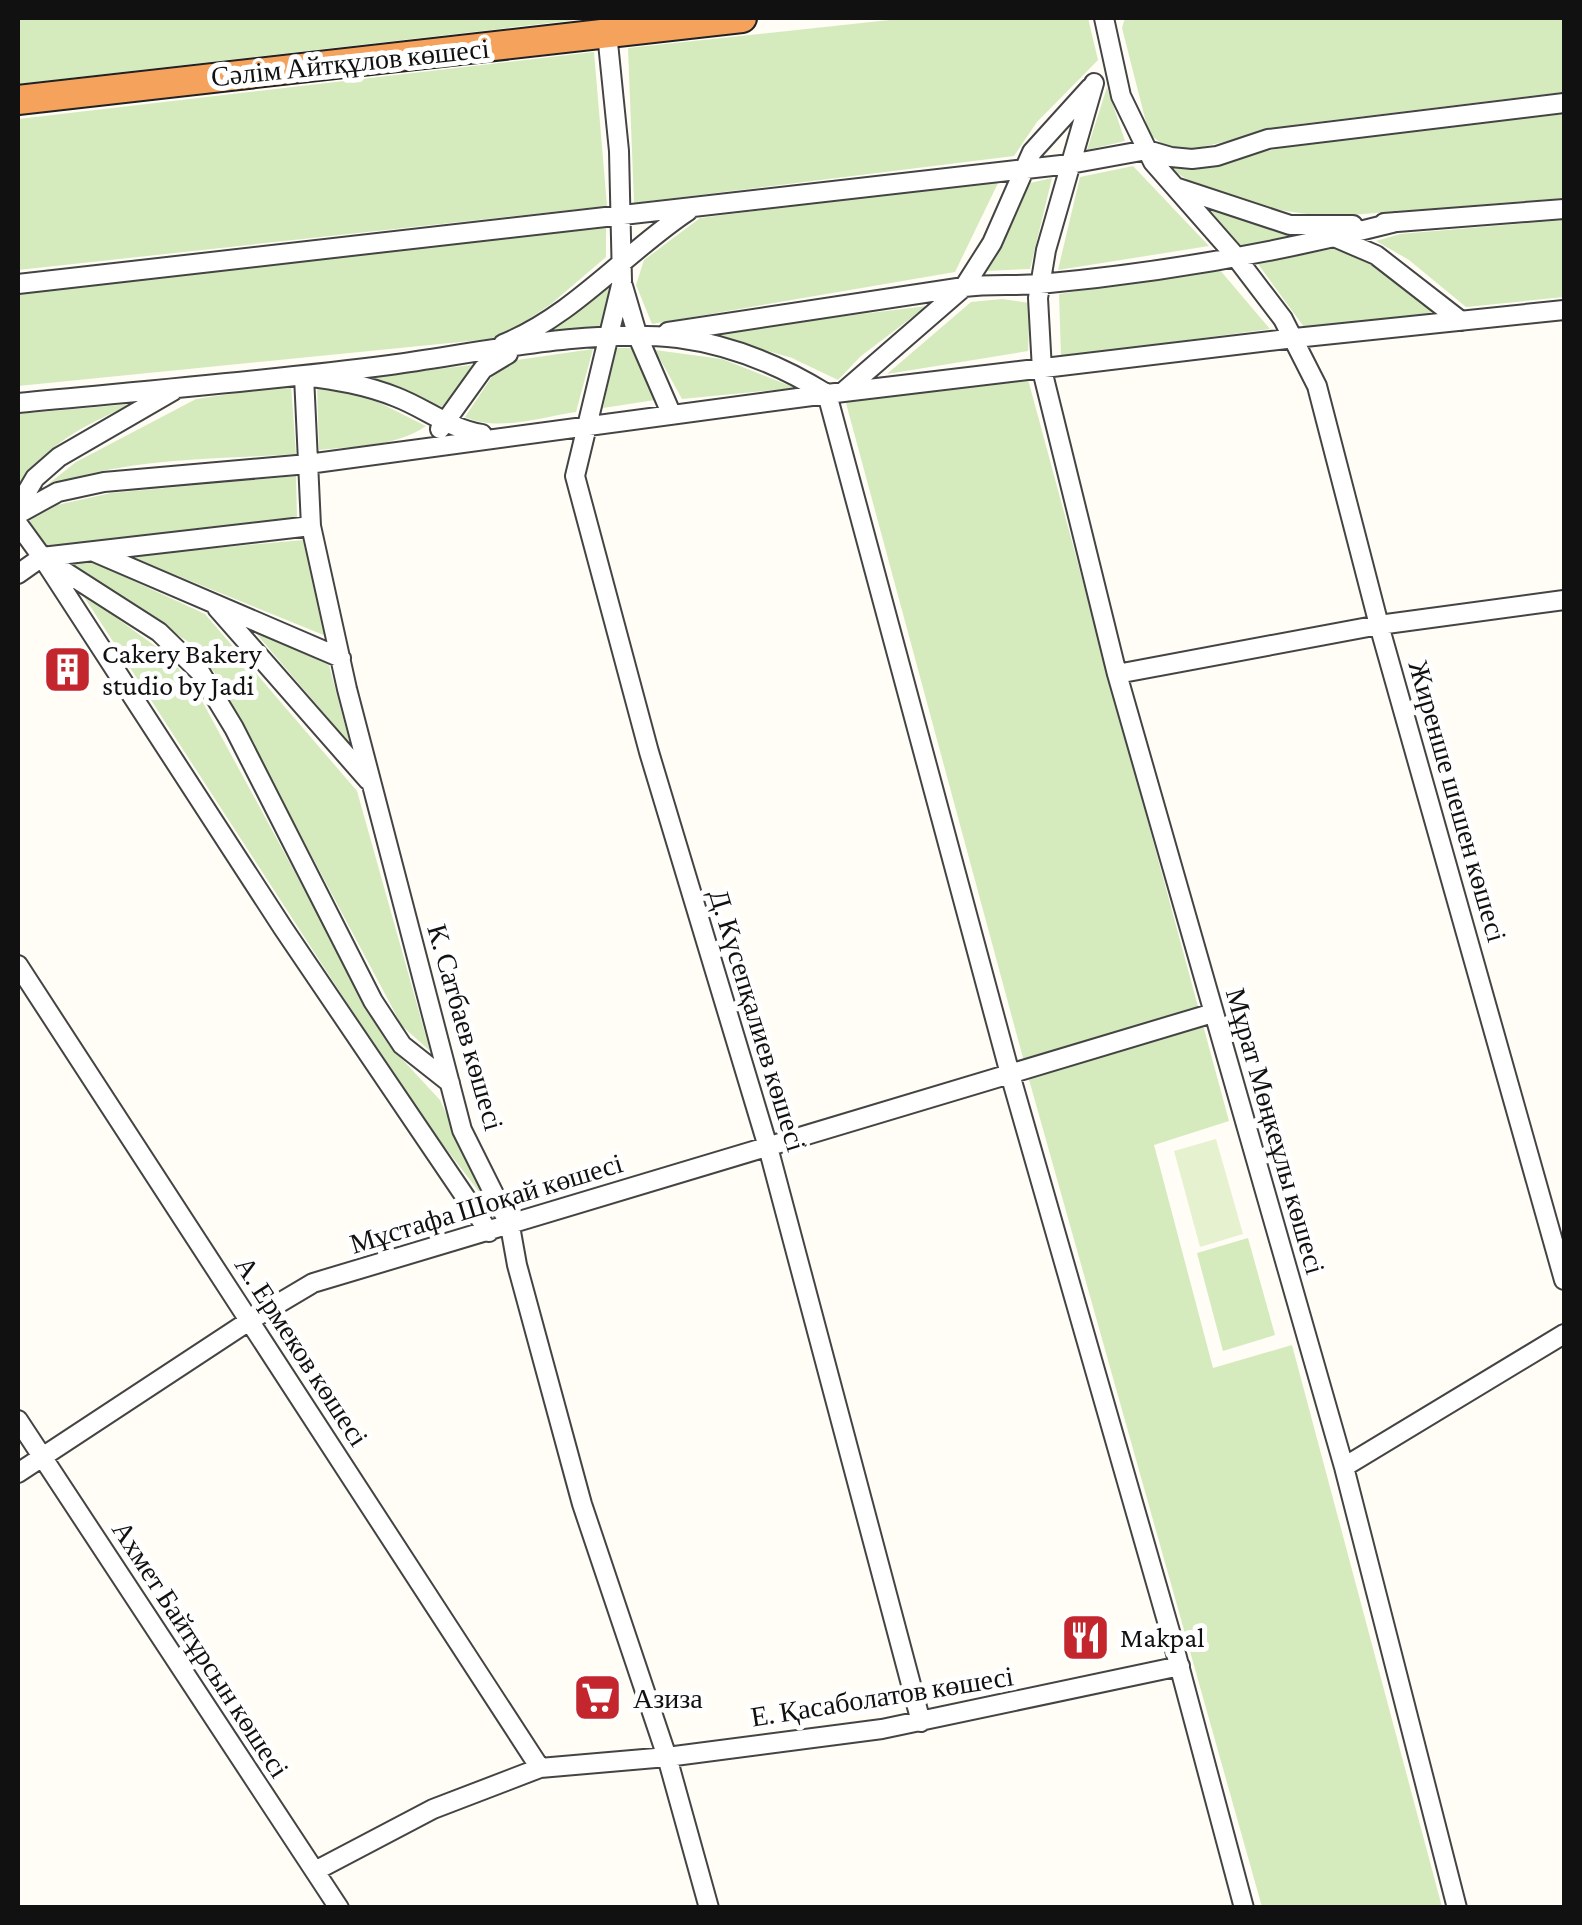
<svg xmlns="http://www.w3.org/2000/svg" width="1582" height="1925" font-family="'Crimson Pro',serif">
  <style>
    .green { fill: #d5ebbd }
    .pitch { fill: #e6f2cf }
    .lines { fill: none; stroke-linecap: round; stroke-linejoin: round }
    .minor-casing { stroke: #444; stroke-width: 22 }
    .highway-casing { stroke: #222; stroke-width: 32 }
    .minor { stroke: #fff; stroke-width: 18 }
    .highway { stroke: #f5a25d; stroke-width: 28 }
    .labels { text-anchor: middle; stroke-width: 10; stroke-linejoin: round; paint-order: stroke }
    .street-label { font-size: 28px; fill: #111; stroke: #fff }
    .poi-label { font-size: 28px; fill: #111; stroke: #fff; text-anchor: start }
  </style>
  <rect width="100%" height="100%" fill="#fffdf5"/>
  <!-- green -->
  <path class="green" d="M34,18H594L18,84V20Z
    M908,18H1088L1098,60L1037,122L1014,156L634,203L628,48Z
    M1125,18H1564V92L1300,124L1185,151L1161,143L1149,134L1122,28Z
    M594,52L607,206L18,270V119Z
    M1107,87L1125,141L1087,150Z
    M1564,114V198L1338,216C1292,216 1203,198 1170,167C1214,167 1254,152 1298,145C1386,131 1476,124 1564,114Z
    M1133,166L1209,246L1058,270L1080,177Z
    M1052,178L1030,269L985,271L1004,242L1030,183Z
    M1000,179L955,272L652,324L636,285L644,260L700,218Z
    M1209,209L1297,238L1241,246Z
    M1564,220V297L1466,307L1409,260L1376,241L1400,234Z
    M606,227V257L551,304L500,338L18,386V294Z
    M1337,248L1380,266L1437,313L1304,327L1258,264Z
    M1219,269L1270,329L1061,357L1059,294Z
    M611,282L600,327L541,334Z
    M1002,299L1030,303L1028,351L887,374L971,302Z
    M927,306L861,356L838,380L792,358L706,333Z
    M616,348H636L655,400L603,408Z
    M593,349L576,412C541,417 499,432 465,417L497,369L517,360Z
    M655,350L722,359L796,388L682,399Z
    M473,365L445,408L365,377Z
    M1026,372L1229,1121L1154,1145L1213,1368L1292,1345L1442,1907H1262L1026,1069L843,392Z
    M291,385L296,454C211,460 122,457 42,489L76,462L196,399Z
    M317,385L370,398L426,426C395,447 356,446 319,450Z
    M131,404C80,429 48,440 18,492V414Z
    M296,476L297,518L46,546L29,521L57,505L111,493Z
    M303,540L326,636L129,556Z
    M88,560L205,614L357,791L430,1051L402,1026L214,672L187,641L68,564Z
    M81,592L166,654L195,688L388,1044L440,1100L486,1201L415,1108Z
    M254,631L329,665L350,744Z
    M1248,1238L1275,1335L1223,1351L1197,1253Z"/>
  <!-- pitch -->
  <path class="pitch" d="M1216,1139L1243,1234L1200,1247L1174,1151Z"/>
  <g class="lines">
    <defs>
      <path id="minor" d="M1104,18L1121,96L1153,162L1232,252L1283,319L1317,386L1379,625L1564,1280
        M607,33L619,151L622,281L575,476L649,752L768,1147L921,1722
        M1094,83L1046,250L1038,298L1042,370L1117,674L1344,1467L1457,1908
        M1175,187L1290,225H1353
        M1384,223L1564,209
        M1334,237L1376,255L1461,321
        M18,284L1070,164L1147,150L1171,157L1192,159L1217,156L1268,139L1564,103
        M623,286L638,337L671,413
        M668,332L964,287C990,284 1014,286 1040,284C1160,273 1280,252 1396,222
        M503,344C573,316 626,252 688,211
        M843,392L964,287L992,243L1032,152L1090,88
        M18,403C142,391 266,381 390,365C478,353 590,328 678,338C731,345 782,366 827,394L1295,338L1564,310
        M440,429L483,369L508,354
        M482,434C450,429 425,408 396,397C366,385 336,380 304,376L311,526L347,689L462,1130L510,1226L517,1265L582,1504L667,1757L709,1908
        M18,507L35,478L59,457L173,391
        M18,514L58,492L104,482L308,464L827,394L1010,1074L1171,1635L1244,1908
        M18,524L42,557L159,632L200,672L234,728L373,1001L402,1045L450,1083
        M94,552L341,658
        M42,557L283,928L489,1232
        M18,574L42,557L311,526
        M217,608L368,780
        M1117,674L1379,625L1564,600
        M18,965L540,1768
        M18,1420L339,1908
        M1344,1467L1564,1334
        M18,1473L249,1321L313,1283L1213,1013
        M315,1871L433,1809L540,1768L667,1757L882,1729L1180,1666"/>
      <path id="highway" d="M18,100L742,18"/>
    </defs>
    <!-- minor casing -->
    <use href="#minor" class="minor-casing"/>
    <!-- highway casing -->
    <use href="#highway" class="highway-casing"/>
    <!-- minor -->
    <use href="#minor" class="minor"/>
    <!-- highway -->
    <use href="#highway" class="highway"/>
  </g>
  <!-- icons -->
  <defs>
    <symbol id="building-square" viewBox="-11 -11 22 22"><rect x="-9" y="-9" width="18" height="18" rx="4" fill="#c4262e" stroke="#fff"/><path d="M-4-6H4V6H1V3H-1V6H-4ZM-2.5-4.3h1.7v1.8h-1.7ZM.8-4.3h1.7v1.8H.8ZM-2.5-1h1.7V.8h-1.7ZM.8-1h1.7V.8H.8Z" fill="#fff"/></symbol>
    <symbol id="restaurant-square" viewBox="-11 -11 22 22"><rect x="-9" y="-9" width="18" height="18" rx="4" fill="#c4262e" stroke="#fff"/><path d="M-5-6h1v4h1v-4h1v4h1v-4h1v5L-1.5 .5V6h-2V.5L-5-1ZM5-6V6H3V1.5H1.5Q1.5-4 5-6Z" fill="#fff"/></symbol>
    <symbol id="supermarket-square" viewBox="-11 -11 22 22"><rect x="-9" y="-9" width="18" height="18" rx="4" fill="#c4262e" stroke="#fff"/><path d="M-6-5.5h2.5l.6 2H6L4.5 2H-2.5L-4.4-4H-6ZM-1.5 3.2a1.3 1.3 0 1 0 .1 0ZM3 3.2a1.3 1.3 0 1 0 .1 0Z" fill="#fff"/></symbol>
  </defs>
  <g fill-rule="evenodd">
    <use href="#building-square" x="40" y="642" width="55" height="55"/>
    <use href="#restaurant-square" x="1058" y="1610" width="55" height="55"/>
    <use href="#supermarket-square" x="570" y="1670" width="55" height="55"/>
  </g>
  <g class="labels">
    <!-- street labels -->
    <g class="street-label">
      <text transform="translate(350 62) rotate(-6)" y="10">Сәлім Айтқұлов көшесі</text>
      <text transform="translate(1458 801) rotate(74)" y="10">Жиренше шешен көшесі</text>
      <text transform="translate(758 1020) rotate(73)" y="10">Д. Күсепқалиев көшесі</text>
      <text transform="translate(466 1027) rotate(74)" y="10">К. Сатбаев көшесі</text>
      <text transform="translate(1276 1131) rotate(74)" y="10">Мұрат Мөңкеұлы көшесі</text>
      <text transform="translate(486 1203) rotate(-17)" y="10">Мұстафа Шоқай көшесі</text>
      <text transform="translate(302 1351) rotate(57)" y="10">А. Ермеков көшесі</text>
      <text transform="translate(201 1649) rotate(57)" y="10">Ахмет Байтұрсын көшесі</text>
      <text transform="translate(882 1696) rotate(-9)" y="10">Е. Қасаболатов көшесі</text>
    </g>
    <!-- poi labels -->
    <g class="poi-label">
      <text x="102" y="663">Cakery Bakery<tspan x="102" dy="32">studio by Jadi</tspan></text>
      <text x="1120" y="1647">Makpal</text>
      <text x="633" y="1708">Азиза</text>
    </g>
  </g>
  <!-- border -->
  <rect width="1582" height="1925" fill="none" stroke="#111111" stroke-width="40"/>
</svg>
